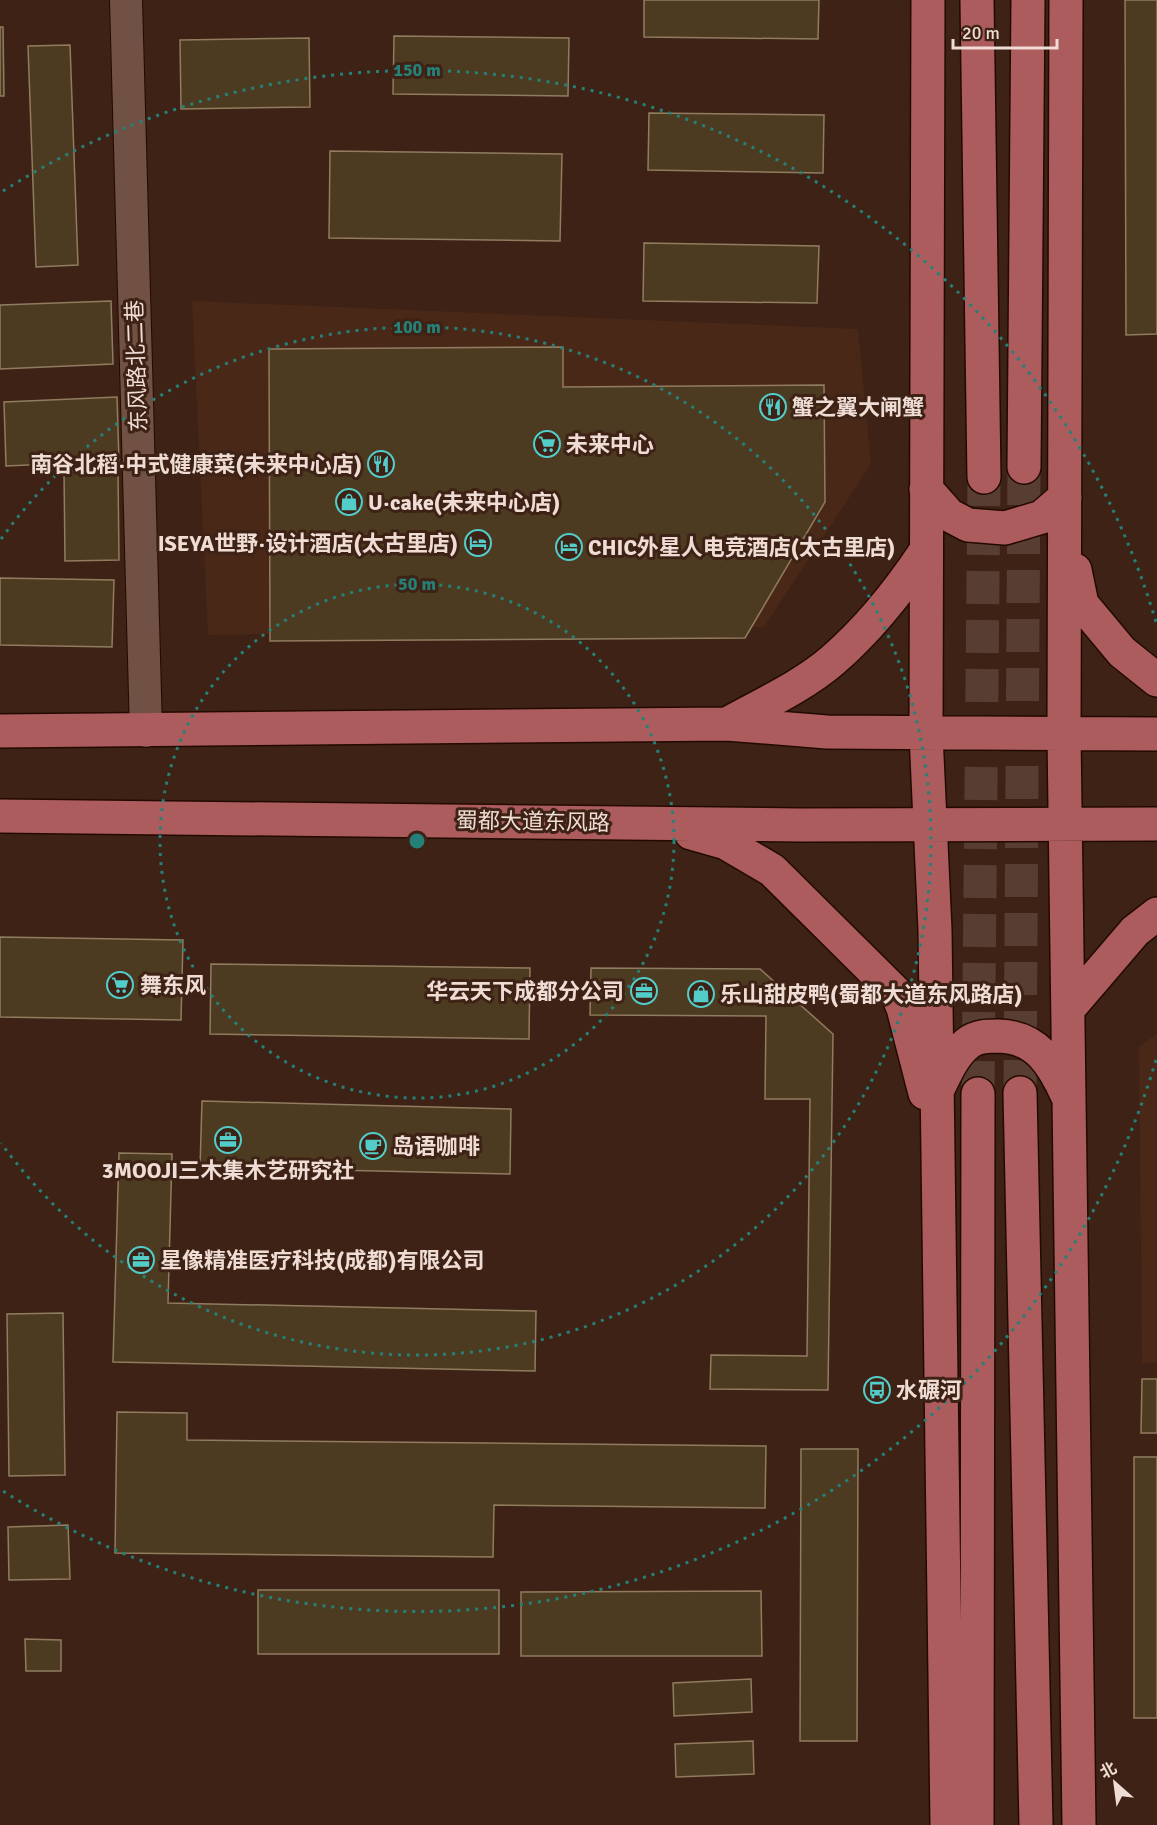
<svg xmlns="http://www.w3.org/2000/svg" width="1157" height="1825" font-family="Signika,'Noto Sans SC',sans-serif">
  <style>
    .built { fill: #4a2818 }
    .building { fill: #4d3b21; stroke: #917c60; stroke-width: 1.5 }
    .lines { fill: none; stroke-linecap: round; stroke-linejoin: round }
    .primary-tunnel { stroke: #583e32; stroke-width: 33; stroke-dasharray: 33 16; stroke-linecap: butt }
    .street-casing { stroke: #230a01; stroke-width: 34 }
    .primary-casing { stroke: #230a01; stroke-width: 36 }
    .street { stroke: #705143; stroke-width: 32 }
    .primary { stroke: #ac5c5d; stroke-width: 33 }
    .ring { fill: none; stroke: #258078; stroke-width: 3; stroke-dasharray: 3 6 }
    .labels { text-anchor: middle; stroke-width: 6; stroke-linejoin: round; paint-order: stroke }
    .street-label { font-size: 22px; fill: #efdcd4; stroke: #3d2215 }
    .poi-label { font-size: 22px; font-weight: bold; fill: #efdcd4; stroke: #3d2215; text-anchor: start }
    .centre { fill: #258078; stroke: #3d2215; stroke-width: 3 }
    .ring-label { font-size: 18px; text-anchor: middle; font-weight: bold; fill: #258078; stroke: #3d2215; stroke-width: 6; stroke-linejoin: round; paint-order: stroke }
  </style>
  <rect width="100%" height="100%" fill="#3d2215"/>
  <!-- built -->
  <path class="built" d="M192,301L858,329L871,464L764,627L208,635Z
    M1157,1034V1362L1142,1363L1139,1047Z"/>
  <!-- building -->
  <path class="building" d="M644,0H819L818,39L644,37Z
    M1125,0H1157V334L1126,335Z
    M0,27H3L4,96H0Z
    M394,36L569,38L568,96L393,94Z
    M309,38L310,107L181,109L180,40Z
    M70,45L78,265L36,267L28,46Z
    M649,113L824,115L823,173L648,170Z
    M330,151L562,154L560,241L329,238Z
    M644,243L819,246L817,303L643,301Z
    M111,301L113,364L0,369V305Z
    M563,347V387L824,385L825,502L745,638L270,641L269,349Z
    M117,397L119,461L6,466L4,402Z
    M118,470L119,560L65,561L64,471Z
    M0,578L114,580L112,647L0,645Z
    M0,937L183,940L181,1020L0,1017Z
    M211,964L530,968L529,1039L210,1034Z
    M591,968L760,969L833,1034L828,1390L710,1389L711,1355L807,1356L810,1099H765L766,1016L590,1015Z
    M202,1101L511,1109L510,1174L200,1167Z
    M119,1153L172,1154L168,1303L536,1311L535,1371L113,1362Z
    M63,1313L65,1475L9,1476L7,1314Z
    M1142,1379H1157V1433H1141Z
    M117,1412L187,1413V1440L766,1446L765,1508L494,1505L493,1557L115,1553Z
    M801,1449H858L857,1741H800Z
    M1134,1457H1157V1718H1134Z
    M68,1525L70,1579L9,1580L8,1527Z
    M258,1590H499V1654H258Z
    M761,1591L762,1656H521V1592Z
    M25,1639L61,1640V1671H26Z
    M751,1679L752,1712L674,1716L673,1683Z
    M753,1741L754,1774L676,1777L675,1744Z"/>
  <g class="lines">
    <!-- primary-tunnel -->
    <path class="primary-tunnel" d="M1020,1093L1024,467
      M978,1094L984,477"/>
    <defs>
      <path id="street" d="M126,0L146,731"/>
      <path id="primary" d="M928,0L926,734L935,930L947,1825
        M977,0L984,477
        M1066,0L1064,735L1079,1825
        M1024,467L1028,0
        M926,489L949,515L968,525L1005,528L1042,517L1065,497
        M1075,570L1082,604L1122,652L1157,680
        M727,724C763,704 803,686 833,660C870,628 899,591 925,552
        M0,731L727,724L827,732L1157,734
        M0,816L800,825L1157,824
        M691,833L726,843L772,870L897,994L903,1008L925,1093
        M1069,1008L1135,931L1157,914
        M938,1089C946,1073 953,1055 968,1043C977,1036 988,1036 999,1036C1037,1037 1053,1064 1067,1095
        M1020,1093L1036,1825
        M977,1825L978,1094"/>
    </defs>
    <!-- street casing -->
    <use href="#street" class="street-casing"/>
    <!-- primary casing -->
    <use href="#primary" class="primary-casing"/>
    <!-- street -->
    <use href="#street" class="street"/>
    <!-- primary -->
    <use href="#primary" class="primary"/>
  </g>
  <!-- distance rings -->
  <g class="ring">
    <circle cx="417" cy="841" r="257"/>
    <path d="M1 539A514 514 0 1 1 1 1143"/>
    <path d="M1156 1060A771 771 0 0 1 3 1491M3 191A771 771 0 0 1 1156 622"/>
  </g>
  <!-- icons -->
  <defs>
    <symbol id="restaurant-ring" viewBox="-11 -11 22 22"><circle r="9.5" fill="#3d2215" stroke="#53cdc9" stroke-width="1.5"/><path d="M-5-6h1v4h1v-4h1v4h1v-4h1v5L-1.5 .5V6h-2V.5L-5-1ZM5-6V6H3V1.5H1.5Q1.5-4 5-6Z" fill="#53cdc9"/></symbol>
    <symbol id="supermarket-ring" viewBox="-11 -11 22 22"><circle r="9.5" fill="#3d2215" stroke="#53cdc9" stroke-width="1.5"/><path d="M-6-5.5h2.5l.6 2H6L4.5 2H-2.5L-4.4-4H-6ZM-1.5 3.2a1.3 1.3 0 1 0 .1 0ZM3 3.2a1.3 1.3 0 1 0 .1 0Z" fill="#53cdc9"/></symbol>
    <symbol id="shop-ring" viewBox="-11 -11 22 22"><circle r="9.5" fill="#3d2215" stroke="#53cdc9" stroke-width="1.5"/><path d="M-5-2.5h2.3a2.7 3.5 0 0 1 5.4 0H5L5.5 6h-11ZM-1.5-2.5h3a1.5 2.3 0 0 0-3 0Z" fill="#53cdc9"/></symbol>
    <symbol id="hotel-ring" viewBox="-11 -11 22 22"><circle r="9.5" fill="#3d2215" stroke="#53cdc9" stroke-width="1.5"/><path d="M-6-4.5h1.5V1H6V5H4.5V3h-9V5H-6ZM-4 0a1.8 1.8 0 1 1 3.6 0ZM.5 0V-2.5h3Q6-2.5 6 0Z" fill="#53cdc9"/></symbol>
    <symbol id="office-ring" viewBox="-11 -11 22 22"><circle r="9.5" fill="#3d2215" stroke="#53cdc9" stroke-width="1.5"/><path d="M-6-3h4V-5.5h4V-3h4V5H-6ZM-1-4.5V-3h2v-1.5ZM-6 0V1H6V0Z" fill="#53cdc9"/></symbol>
    <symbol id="cafe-ring" viewBox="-11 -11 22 22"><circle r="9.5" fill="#3d2215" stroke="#53cdc9" stroke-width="1.5"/><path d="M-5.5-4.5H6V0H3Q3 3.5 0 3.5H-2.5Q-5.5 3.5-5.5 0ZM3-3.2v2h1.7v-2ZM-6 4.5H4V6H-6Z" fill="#53cdc9"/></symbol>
    <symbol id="bus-ring" viewBox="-11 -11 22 22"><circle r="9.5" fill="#3d2215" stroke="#53cdc9" stroke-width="1.5"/><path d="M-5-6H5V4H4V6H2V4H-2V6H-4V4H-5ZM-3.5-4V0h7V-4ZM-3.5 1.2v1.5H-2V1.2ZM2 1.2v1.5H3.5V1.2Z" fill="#53cdc9"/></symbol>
  </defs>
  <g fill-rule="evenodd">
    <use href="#restaurant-ring" x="758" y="392" width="30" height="30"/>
    <use href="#supermarket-ring" x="532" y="429" width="30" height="30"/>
    <use href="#restaurant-ring" x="366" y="449" width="30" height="30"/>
    <use href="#shop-ring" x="334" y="487" width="30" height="30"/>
    <use href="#hotel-ring" x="463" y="528" width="30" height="30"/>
    <use href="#hotel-ring" x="554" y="532" width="30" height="30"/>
    <use href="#supermarket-ring" x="105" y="970" width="30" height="30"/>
    <use href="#office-ring" x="629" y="976" width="30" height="30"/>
    <use href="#shop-ring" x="686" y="979" width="30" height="30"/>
    <use href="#office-ring" x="213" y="1125" width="30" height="30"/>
    <use href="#cafe-ring" x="358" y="1131" width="30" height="30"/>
    <use href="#office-ring" x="126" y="1245" width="30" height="30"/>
    <use href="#bus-ring" x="862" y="1375" width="30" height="30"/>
  </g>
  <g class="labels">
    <!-- street labels -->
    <g class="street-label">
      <text transform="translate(136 366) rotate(-92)" y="8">东风路北二巷</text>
      <text transform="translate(533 821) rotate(1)" y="8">蜀都大道东风路</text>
    </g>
    <!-- poi labels -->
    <g class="poi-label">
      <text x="792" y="415">蟹之翼大闸蟹</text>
      <text x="566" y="452">未来中心</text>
      <text x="362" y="472" text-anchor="end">南谷北稻·中式健康菜(未来中心店)</text>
      <text x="368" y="510">U·cake(未来中心店)</text>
      <text x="458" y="551" text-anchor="end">ISEYA世野·设计酒店(太古里店)</text>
      <text x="588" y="555">CHIC外星人电竞酒店(太古里店)</text>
      <text x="140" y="993">舞东风</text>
      <text x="624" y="999" text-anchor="end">华云天下成都分公司</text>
      <text x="720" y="1002">乐山甜皮鸭(蜀都大道东风路店)</text>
      <text x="392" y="1154">岛语咖啡</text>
      <text x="228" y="1178" text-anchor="middle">3MOOJI三木集木艺研究社</text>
      <text x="160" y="1268">星像精准医疗科技(成都)有限公司</text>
      <text x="896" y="1398">水碾河</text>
    </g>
  </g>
  <circle cx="417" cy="841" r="9" class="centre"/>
  <g class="ring-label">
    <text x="417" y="76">150 m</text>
    <text x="417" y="333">100 m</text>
    <text x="417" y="590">50 m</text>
  </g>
  <!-- north arrow -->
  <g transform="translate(1115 1783) rotate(332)" stroke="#3d2215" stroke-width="4.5" paint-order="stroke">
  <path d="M0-4.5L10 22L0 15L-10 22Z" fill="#efdcd4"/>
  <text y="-9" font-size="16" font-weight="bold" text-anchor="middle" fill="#efdcd4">北</text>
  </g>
  <!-- scale -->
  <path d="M953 39v9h104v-9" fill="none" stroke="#efdcd4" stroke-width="3"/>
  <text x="962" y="39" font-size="18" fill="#efdcd4" stroke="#3d2215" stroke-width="4.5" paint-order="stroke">20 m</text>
</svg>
